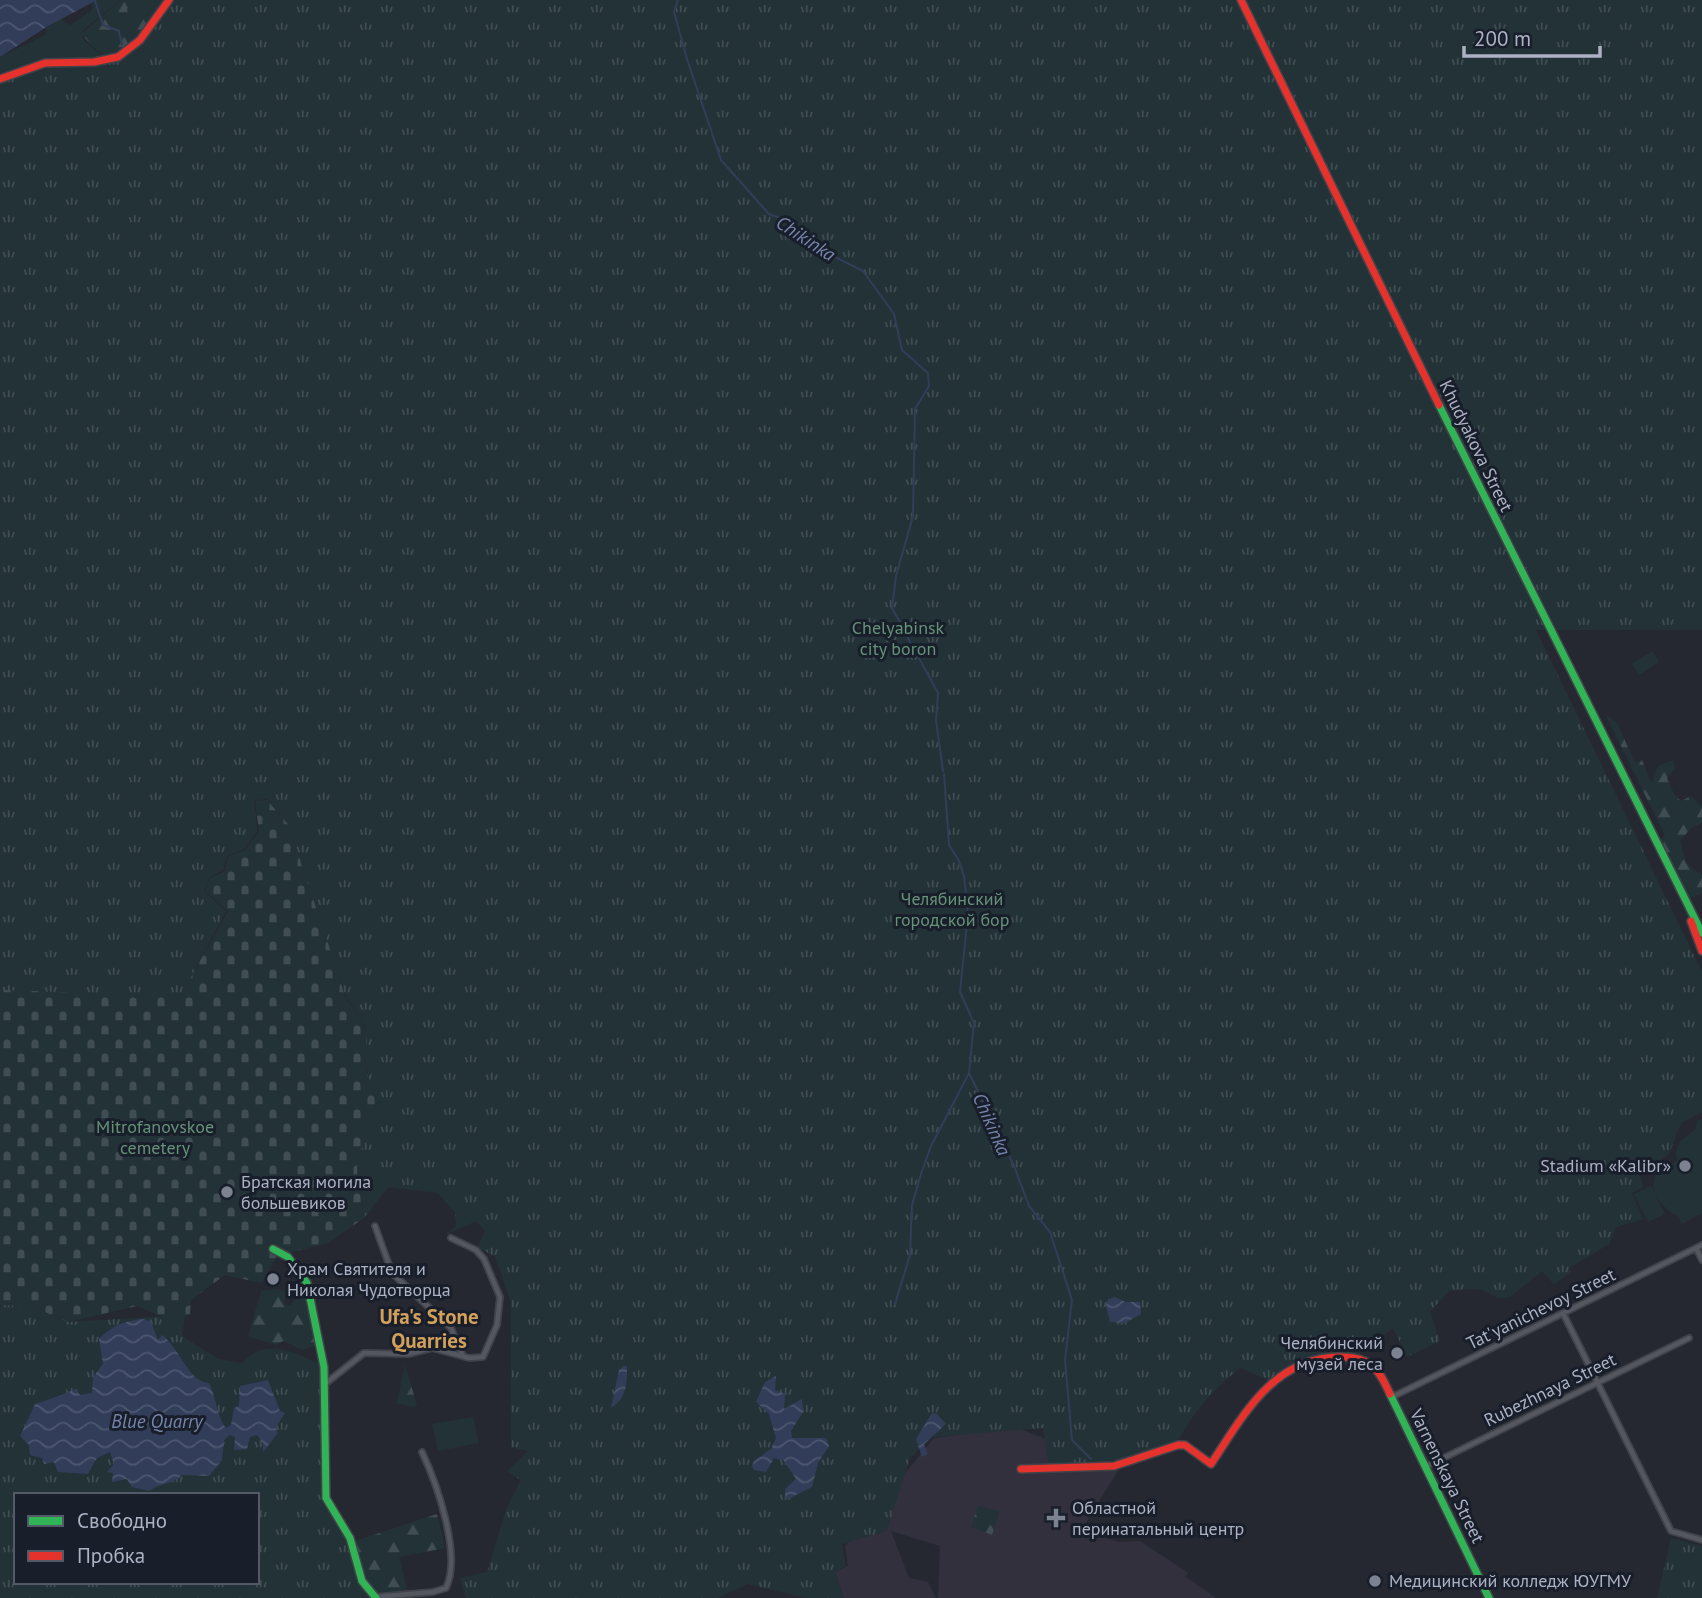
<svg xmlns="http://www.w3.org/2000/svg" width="1702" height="1598" font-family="'PT Sans',sans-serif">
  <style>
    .medical { fill: #32303d }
    .grass { fill: #233237 }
    .forest { fill: url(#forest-firs) }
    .cemetery { fill: url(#cemetery-stones) }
    .park { fill: url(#park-tufts); fill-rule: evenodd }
    .water { fill: url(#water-waves) }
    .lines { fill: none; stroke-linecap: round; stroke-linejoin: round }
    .stream { stroke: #323d5a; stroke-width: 2 }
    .street-casing { stroke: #40434a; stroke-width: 8 }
    .fast-casing { stroke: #40434a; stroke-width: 10 }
    .jam-casing { stroke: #40434a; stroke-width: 10 }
    .street { stroke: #545660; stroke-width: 4.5 }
    .fast { stroke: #30b455; stroke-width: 7 }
    .jam { stroke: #e5322d; stroke-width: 7 }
    .poi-dot { fill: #7d8291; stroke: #191e2b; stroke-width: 2.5 }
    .labels { text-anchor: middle; stroke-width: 6; stroke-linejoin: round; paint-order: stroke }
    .street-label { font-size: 18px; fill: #adb2c4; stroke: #191e2b }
    .park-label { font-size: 18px; fill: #659377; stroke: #191e2b }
    .poi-label { font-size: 18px; fill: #adb2c4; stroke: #191e2b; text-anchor: start }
    .water-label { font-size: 19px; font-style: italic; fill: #7585ac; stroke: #191e2b }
    .quarter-label { font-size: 21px; font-weight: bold; fill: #d2a05a; stroke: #191e2b }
  </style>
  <defs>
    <pattern id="forest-firs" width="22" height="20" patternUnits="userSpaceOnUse" patternTransform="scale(1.75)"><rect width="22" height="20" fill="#233237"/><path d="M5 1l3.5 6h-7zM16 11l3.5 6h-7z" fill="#404d52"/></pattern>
    <pattern id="cemetery-stones" width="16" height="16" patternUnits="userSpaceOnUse" patternTransform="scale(1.75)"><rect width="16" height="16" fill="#233237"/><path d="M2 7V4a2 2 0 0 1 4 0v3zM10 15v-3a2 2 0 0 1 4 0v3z" fill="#404d52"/></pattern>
    <pattern id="park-tufts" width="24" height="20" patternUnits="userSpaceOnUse" patternTransform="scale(1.75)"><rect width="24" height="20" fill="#233237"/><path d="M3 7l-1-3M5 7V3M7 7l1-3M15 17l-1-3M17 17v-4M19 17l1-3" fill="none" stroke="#404d52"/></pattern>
    <pattern id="water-waves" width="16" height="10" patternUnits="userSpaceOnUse" patternTransform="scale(1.75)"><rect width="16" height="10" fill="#323d5a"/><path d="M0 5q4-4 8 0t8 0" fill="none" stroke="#4d5770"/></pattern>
  </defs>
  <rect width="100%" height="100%" fill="#252831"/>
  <!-- medical -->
  <path class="medical" d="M1017,1428L1118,1466L1119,1469L1081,1531L1120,1542L1140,1541L1184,1570L1188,1573L1186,1577L1216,1598H938L940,1546L891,1531L909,1578L928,1582L936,1598H844L835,1572L848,1566L845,1546L934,1438Z"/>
  <!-- grass -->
  <path class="grass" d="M97,0H121L82,31V38L103,57L143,11L132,16L128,14L127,9L135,0H175L155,34L122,64L0,91V57L47,34L45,28L61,19L70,25L92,10V3Z
    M1653,651L1659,662L1639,675L1632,663Z
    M1702,1119V1213L1682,1224L1678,1216C1664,1211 1643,1187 1659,1172C1663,1167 1672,1164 1678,1160L1675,1153L1680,1141L1695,1130L1697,1121Z
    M1651,1186L1665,1214L1648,1222L1634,1194Z
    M473,1417L479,1443L438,1451L432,1424Z"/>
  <!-- forest -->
  <path class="forest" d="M121,0H135L127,9L128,14L132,16L143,11L150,16C142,35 125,59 103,57L81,34Z
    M1605,714L1617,723L1635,763L1642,760L1650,780L1653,781L1658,766L1673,760L1675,768L1667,778L1674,794L1681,801L1691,796L1702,807V823L1691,828L1680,841C1684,858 1686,868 1702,874V893L1689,899L1660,841L1665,835Z
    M305,1285L320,1344L303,1350L283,1341L276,1345L248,1336L261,1291L276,1289L286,1292L284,1305H290L300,1295L296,1291Z
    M405,1365L417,1405L412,1407L397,1403Z
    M978,1506L1000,1511L992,1535L971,1527Z
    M437,1514L445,1548L399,1557L409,1598H380L367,1581L355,1541Z"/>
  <!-- cemetery -->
  <path class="cemetery" d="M267,800L288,824L333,955L345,997L360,1017L368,1041L366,1071L378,1100L366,1129L357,1169L364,1218L328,1243L277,1256L262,1283L225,1275L191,1300L190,1314L174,1322L137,1306L68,1322L30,1306L0,1305V986L187,984L228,911L205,891L210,878L225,871L228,856L245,850L259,832L255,801Z"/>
  <!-- park -->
  <path class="park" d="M172,0H1702V630H1536L1702,972V1112L1681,1123L1669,1154L1639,1175L1643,1187L1632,1193L1643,1219L1616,1227L1609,1244L1569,1268L1571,1272L1554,1284L1542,1271L1510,1297L1498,1298L1480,1289L1450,1290L1430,1312L1440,1341L1407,1357L1393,1328L1357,1354L1315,1358L1273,1382L1240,1368C1212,1390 1193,1413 1176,1444L1113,1464L1049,1467L1043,1428L933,1437L910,1458L887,1531L842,1544L846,1566L835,1572L844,1598H806L748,1584L717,1598H466L460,1578L487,1572L506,1510L521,1480L507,1471L528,1451L511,1447V1302L495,1257L478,1247L485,1231L476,1221L445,1235L456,1226L455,1213L438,1193L388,1187L364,1218L357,1169L366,1129L378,1100C374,1091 368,1079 367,1069C365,1031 371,1029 346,997L288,824L267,799L254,800L257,832L244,849L227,856L223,870L210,877L204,891L226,911L181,996L0,990V84L29,69L115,62L131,52L153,30Z
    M0,1305L30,1306L68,1322L185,1315L182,1336L218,1359L242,1363C267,1336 293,1353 323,1365L325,1499L348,1539L361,1581L375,1598H0ZM16,1495H257V1582H16Z
    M1671,1538L1702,1546V1598H1657Z"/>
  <!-- water -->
  <path class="water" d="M0,0H97L48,26L0,57Z
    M1115,1297L1126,1302H1140L1141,1314L1125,1323L1110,1322L1106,1306L1108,1299Z
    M144,1319L151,1322L158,1340L162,1335C179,1347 189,1383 209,1383C217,1398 216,1416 226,1428L231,1425L234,1408L239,1406L240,1386L268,1380L280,1411L285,1413L276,1427L278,1433L263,1452V1443L257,1435L250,1437L247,1449L234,1450L235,1437L230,1435L224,1440L222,1460L209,1476L182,1475C175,1484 159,1483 149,1491L132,1487L127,1479L112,1482L113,1473L107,1472L114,1464L110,1452L97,1458L88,1474L58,1472L54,1462L44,1464L42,1458L30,1455L29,1445L20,1436L35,1404C49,1400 61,1395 76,1389L80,1395L92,1393L93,1377L103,1364L99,1339C111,1326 127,1320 144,1319Z
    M624,1366H627C627,1383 627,1398 611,1408L619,1370Z
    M776,1376L775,1390L785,1394L784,1409L802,1399L803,1412L791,1431L792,1438H826L829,1446L818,1463L812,1487L786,1500L785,1489L796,1479L784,1461L774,1458L766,1472L754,1470L752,1466L754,1461L771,1449L776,1438L769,1414L756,1402L765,1382Z
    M932,1413L937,1414L946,1424L924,1444L928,1454L922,1457L916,1439Z"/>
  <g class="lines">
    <!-- stream -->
    <path class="stream" d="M678,0L674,12L687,59L721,160L769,214L788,221L811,245L863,271L894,314L902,350L928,373L929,386L915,409L913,516L896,576L892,608L902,626
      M95,1L103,25L119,31L122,45
      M904,631L938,693L936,720L943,771
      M944,774L949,845L959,861L964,876L968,914L960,992L974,1023L969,1073L1014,1166L1029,1206L1050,1232L1072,1300L1065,1360L1072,1440L1091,1459
      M895,1304L910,1255L912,1205L921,1174L931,1146L968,1075"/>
    <defs>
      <path id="street" d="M375,1226L392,1273L451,1328L463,1356
        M1696,1248L1702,1260
        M1563,1313L1671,1531L1702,1540
        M325,1384L364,1353L408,1354L432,1348L469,1358L483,1357L497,1325L500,1297L484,1259L476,1250L451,1238
        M1392,1397L1702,1245
        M1425,1467L1689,1338
        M375,1597L433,1592L446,1588C462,1555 437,1484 422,1452"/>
      <path id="fast" d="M1439,405L1702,933
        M273,1249L288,1257L307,1283L324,1367L326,1498L350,1538L362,1581L376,1598
        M1390,1394L1489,1598"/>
      <path id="jam" d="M1241,0L1439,405
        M0,79L45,63L94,62L118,57L140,40L169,0
        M1691,921L1702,951
        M1021,1469L1114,1466L1178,1445H1185L1211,1464C1243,1416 1273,1358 1338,1357C1371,1356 1378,1368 1390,1394"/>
    </defs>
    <!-- street casing -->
    <use href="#street" class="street-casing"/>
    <!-- fast casing -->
    <use href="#fast" class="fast-casing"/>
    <!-- jam casing -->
    <use href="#jam" class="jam-casing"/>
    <!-- street -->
    <use href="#street" class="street"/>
    <!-- fast -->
    <use href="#fast" class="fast"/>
    <!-- jam -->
    <use href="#jam" class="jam"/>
  </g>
  <!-- markers -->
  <g class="poi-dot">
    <circle cx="1685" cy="1166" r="7"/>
    <circle cx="227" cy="1192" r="7"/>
    <circle cx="273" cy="1279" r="7"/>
    <circle cx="1397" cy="1353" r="7"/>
    <path d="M1052.5 1507.5h7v7h7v7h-7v7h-7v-7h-7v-7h7z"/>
    <circle cx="1375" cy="1581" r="7"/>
  </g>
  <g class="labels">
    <!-- street labels -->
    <g class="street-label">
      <text transform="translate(1476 446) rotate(64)" y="6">Khudyakova Street</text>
      <text transform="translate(1541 1309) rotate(-26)" y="6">Tat'yanichevoy Street</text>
      <text transform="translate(1550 1390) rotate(-26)" y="6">Rubezhnaya Street</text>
      <text transform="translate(1447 1476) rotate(64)" y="6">Varnenskaya Street</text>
    </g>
    <!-- park labels -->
    <g class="park-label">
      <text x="898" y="634">Chelyabinsk<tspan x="898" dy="21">city boron</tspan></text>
      <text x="952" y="905">Челябинский<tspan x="952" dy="21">городской бор</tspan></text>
      <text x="155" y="1133">Mitrofanovskoe<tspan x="155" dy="21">cemetery</tspan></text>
    </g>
    <!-- poi labels -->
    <g class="poi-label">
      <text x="1671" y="1172" text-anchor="end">Stadium «Kalibr»</text>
      <text x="241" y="1188">Братская могила<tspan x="241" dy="21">большевиков</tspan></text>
      <text x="287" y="1275">Храм Святителя и<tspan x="287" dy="21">Николая Чудотворца</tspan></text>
      <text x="1383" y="1349" text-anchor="end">Челябинский<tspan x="1383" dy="21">музей леса</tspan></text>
      <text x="1072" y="1514">Областной<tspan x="1072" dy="21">перинатальный центр</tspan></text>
      <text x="1389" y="1587">Медицинский колледж ЮУГМУ</text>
    </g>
    <!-- water labels -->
    <g class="water-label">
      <text transform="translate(806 238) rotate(33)" y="7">Chikinka</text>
      <text transform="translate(992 1124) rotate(66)" y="7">Chikinka</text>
      <text x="157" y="1428">Blue Quarry</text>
    </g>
    <!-- quarter labels -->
    <g class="quarter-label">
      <text x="429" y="1324">Ufa's Stone<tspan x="429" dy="24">Quarries</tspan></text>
    </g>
  </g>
  <!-- legend -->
  <rect x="14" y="1493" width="245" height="91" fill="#191e2b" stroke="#545968" stroke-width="2"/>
  <rect x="28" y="1516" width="35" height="10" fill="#30b455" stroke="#545968" stroke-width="2"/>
  <text x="77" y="1528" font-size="21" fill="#adb2c4">Свободно</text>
  <rect x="28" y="1551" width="35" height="10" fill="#e5322d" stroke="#545968" stroke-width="2"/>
  <text x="77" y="1563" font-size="21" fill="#adb2c4">Пробка</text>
  <!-- scale -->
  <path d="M1464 46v10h136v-10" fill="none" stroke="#adb2c4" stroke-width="3.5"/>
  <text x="1474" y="46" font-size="21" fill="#adb2c4" stroke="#191e2b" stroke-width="5" paint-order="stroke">200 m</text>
</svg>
